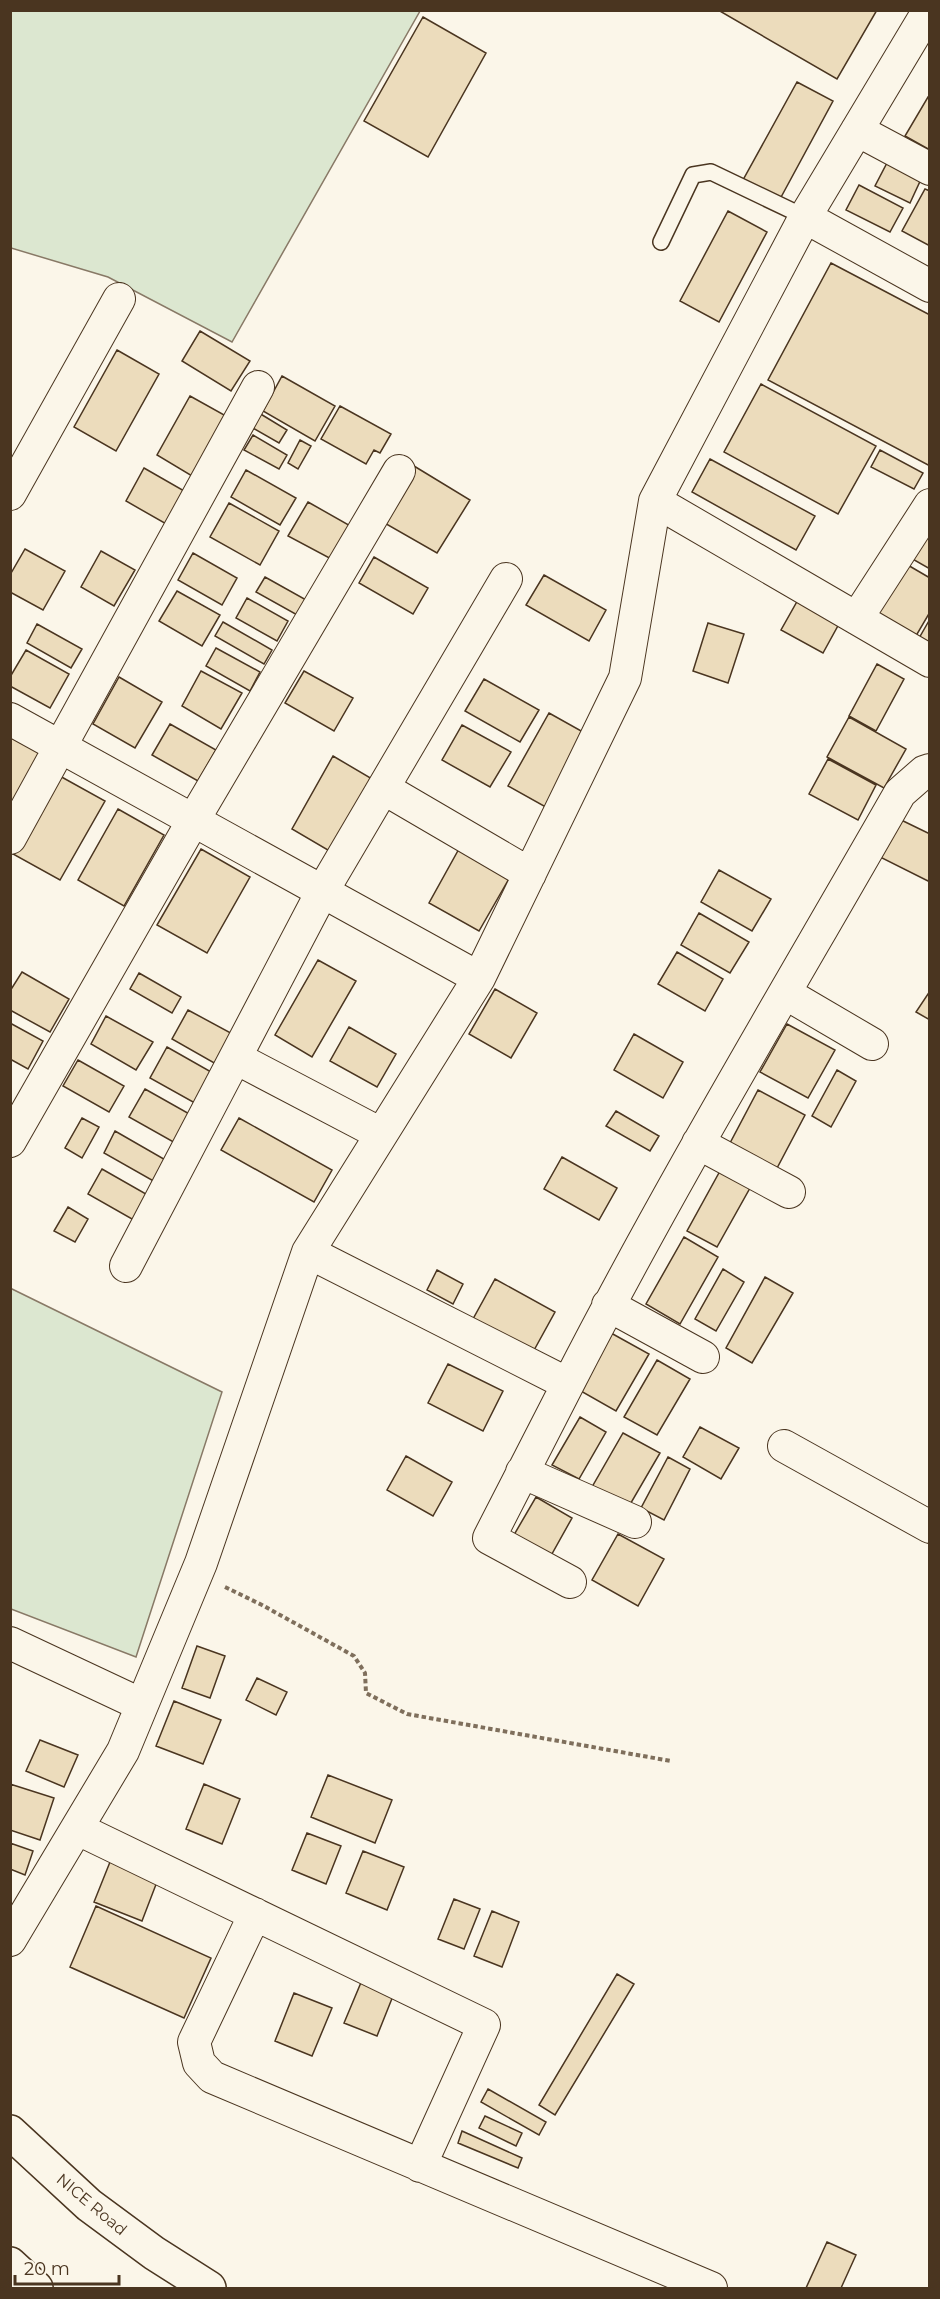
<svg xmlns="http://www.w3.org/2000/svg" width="940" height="2299" font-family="Montserrat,sans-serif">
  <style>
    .green { fill: #dce7d0; stroke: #887966; stroke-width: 1.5 }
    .building { fill: #ecdcbc; stroke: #4a3520; stroke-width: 1.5 }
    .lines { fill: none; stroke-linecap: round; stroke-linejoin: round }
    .lane-casing { stroke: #4a3520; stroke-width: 18 }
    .street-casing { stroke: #4a3520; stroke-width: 34 }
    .highway-casing { stroke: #4a3520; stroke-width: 36 }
    .path { stroke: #7f6f5c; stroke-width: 4; stroke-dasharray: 4.5 3; stroke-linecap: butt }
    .lane { stroke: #fbf6e9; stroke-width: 15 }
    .street { stroke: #fbf6e9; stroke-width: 32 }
    .highway { stroke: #fbf6e9; stroke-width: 33 }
    .labels { text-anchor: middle; stroke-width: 4.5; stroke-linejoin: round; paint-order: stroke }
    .street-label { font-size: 16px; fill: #4a3520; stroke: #fbf6e9 }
  </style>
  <rect width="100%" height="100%" fill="#fbf6e9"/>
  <!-- green -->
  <path class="green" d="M10,11H420L232,342L108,277L11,248Z
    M10,1288L222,1392L136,1657L11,1609Z"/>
  <!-- building -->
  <path class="building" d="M718,10H877L837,79Z
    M423,17L486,53L428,157L364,121Z
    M797,82L833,101L780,199L743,180Z
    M928,97L930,98V150L905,136Z
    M888,161L922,177L910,203L875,186Z
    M859,185L903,208L890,232L846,210Z
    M925,189L930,191V246L902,231Z
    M728,211L767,232L719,322L680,301Z
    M831,263L930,315V466L768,380Z
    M200,331L250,361L231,391L182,361Z
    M117,350L159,374L116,451L74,427Z
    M282,376L335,406L315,441L263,411Z
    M761,384L876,446L838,514L724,452Z
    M190,396L226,416L192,476L157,455Z
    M340,406L391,434L380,453L374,450L366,464L321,439Z
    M259,413L287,430L279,443L251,427Z
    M253,435L287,455L279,469L244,450Z
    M300,440L311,446L298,469L288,463Z
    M880,450L923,473L914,489L871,467Z
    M710,459L815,516L796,550L692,492Z
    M414,466L470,500L437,553L381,521Z
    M144,468L186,492L168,525L126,501Z
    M246,470L296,498L280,525L231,497Z
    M308,502L354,528L335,561L288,536Z
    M229,503L279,531L260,565L210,537Z
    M930,526V569L909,557Z
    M25,549L65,571L43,610L10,592V575Z
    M101,551L135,570L114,606L81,587Z
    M193,553L237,578L222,605L178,580Z
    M374,557L428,588L413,614L359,583Z
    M906,564L930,578V612L913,641L874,619Z
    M544,575L606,610L589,641L526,605Z
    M265,577L308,601L299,616L256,592Z
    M177,591L220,615L202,646L159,621Z
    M247,598L288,621L277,641L236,618Z
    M799,598L840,622L823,653L781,630Z
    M930,619V647L918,640Z
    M223,622L272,650L264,664L215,636Z
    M708,623L744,634L728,683L693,671Z
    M37,624L82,649L71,668L27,643Z
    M216,648L260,672L250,691L206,666Z
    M26,650L69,674L50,708L10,686V677Z
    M877,664L904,679L876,731L849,716Z
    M201,671L242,693L221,729L182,706Z
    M304,671L353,698L334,731L285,703Z
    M119,677L162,702L135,748L93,724Z
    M484,679L539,710L520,742L465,711Z
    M549,713L592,737L551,810L508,786Z
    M849,717L906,749L884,788L827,757Z
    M170,724L216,750L198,781L152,755Z
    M462,725L511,752L490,787L442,760Z
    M10,732L49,754L10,821Z
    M333,756L379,783L338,856L292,829Z
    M828,759L876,785L858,820L809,794Z
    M58,775L105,801L60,880L13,854Z
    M118,809L164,835L124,906L78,880Z
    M895,817L930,834V878L928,881L876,855Z
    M470,829L521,858L479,931L429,903Z
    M201,849L250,877L207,953L157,925Z
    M719,870L771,899L752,931L701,902Z
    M699,913L749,942L730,973L681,945Z
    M677,952L723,979L705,1011L658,984Z
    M318,960L356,981L312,1057L275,1035Z
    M22,972L69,999L50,1032L10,1010V991Z
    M139,973L181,997L172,1013L130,989Z
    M495,989L537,1013L511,1058L469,1034Z
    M930,991V1020L916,1012Z
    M188,1010L240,1038L223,1068L172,1039Z
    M106,1016L153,1042L136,1070L91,1044Z
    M10,1023L43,1041L28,1069L10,1059Z
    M787,1024L835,1050L808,1098L760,1072Z
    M349,1027L396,1054L377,1087L330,1061Z
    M634,1034L683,1062L663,1098L614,1070Z
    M167,1047L220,1077L202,1107L150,1078Z
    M78,1060L124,1086L109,1112L63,1086Z
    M837,1070L856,1081L831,1127L812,1116Z
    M145,1089L193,1116L177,1144L129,1117Z
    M758,1090L805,1115L776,1170L729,1145Z
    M616,1111L659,1136L650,1151L606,1126Z
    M82,1118L99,1127L82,1158L65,1148Z
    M239,1118L332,1170L314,1202L221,1150Z
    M115,1131L176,1166L164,1187L104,1153Z
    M562,1157L617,1188L599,1220L544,1189Z
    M102,1169L153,1198L139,1223L88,1194Z
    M720,1171L750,1188L717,1247L687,1231Z
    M68,1207L88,1219L75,1242L54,1231Z
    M684,1237L718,1257L680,1324L646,1304Z
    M723,1269L744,1282L716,1331L695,1319Z
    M437,1270L463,1284L453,1304L427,1290Z
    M765,1277L793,1293L752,1363L726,1348Z
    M495,1279L555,1312L533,1352L473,1319Z
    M611,1333L649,1354L616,1411L579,1390Z
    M657,1360L690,1379L657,1435L624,1417Z
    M448,1364L503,1391L483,1431L428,1403Z
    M580,1417L606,1432L579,1479L552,1465Z
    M700,1427L739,1448L721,1479L683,1457Z
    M623,1433L660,1453L628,1508L592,1487Z
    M406,1456L452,1482L433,1516L387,1490Z
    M668,1457L690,1469L664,1520L641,1508Z
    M536,1497L572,1518L548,1561L511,1540Z
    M618,1534L664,1559L638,1606L592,1580Z
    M197,1646L225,1656L210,1698L182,1688Z
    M257,1678L287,1692L276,1715L246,1700Z
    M174,1701L221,1720L203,1764L156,1746Z
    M40,1740L78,1755L64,1787L26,1771Z
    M328,1775L392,1800L375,1843L311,1817Z
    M10,1784L54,1798L40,1840L10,1830Z
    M204,1784L240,1799L222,1844L186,1829Z
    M307,1833L341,1846L326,1884L292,1870Z
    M10,1843L33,1851L25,1875L10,1869Z
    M363,1851L404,1867L387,1910L346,1893Z
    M114,1852L160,1874L142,1921L94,1902Z
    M454,1899L480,1909L464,1949L438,1939Z
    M96,1906L211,1958L184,2018L70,1967Z
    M492,1911L519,1922L502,1967L474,1956Z
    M365,1973L397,1986L377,2036L344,2023Z
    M617,1974L634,1984L555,2115L539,2105Z
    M294,1993L332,2008L312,2056L275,2041Z
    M488,2089L546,2122L539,2135L481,2102Z
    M485,2116L522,2133L516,2146L479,2128Z
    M462,2131L522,2158L518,2168L458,2143Z
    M827,2242L856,2255L841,2288H806Z"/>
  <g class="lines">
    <defs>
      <path id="lane" d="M661,242L693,175L711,172L805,217"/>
      <path id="street" d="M857,130L930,169
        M805,217L930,286
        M10,494L119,299
        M655,501L930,661
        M857,618L930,505
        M10,719L479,978
        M383,788L530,874
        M10,838L258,387
        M785,993L872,1044
        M236,1058L381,1134
        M10,1141L194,819L399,471
        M698,1143L789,1192
        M308,1252L568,1384C671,1183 788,989 900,793L924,772L930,770
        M126,1266L322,892L506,579
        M608,1305L703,1357
        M568,1384L489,1538L570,1582
        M784,1446L930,1527
        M522,1472L635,1522
        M10,1643L142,1705
        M78,1829L484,2025L420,2166
        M255,1914L194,2042L199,2063L212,2077L711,2288
        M10,1940L123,1751L201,1563L308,1252L479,978L625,678L655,501L805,217L929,10"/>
      <path id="highway" d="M10,2132L89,2205L154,2253L209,2288
        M10,2264L36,2288"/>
    </defs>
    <!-- lane casing -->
    <use href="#lane" class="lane-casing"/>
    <!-- street casing -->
    <use href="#street" class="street-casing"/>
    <!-- highway casing -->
    <use href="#highway" class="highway-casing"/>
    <!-- path -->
    <path class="path" d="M225,1587L262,1605L354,1656L365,1673L366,1693L407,1714L671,1761"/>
    <!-- lane -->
    <use href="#lane" class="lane"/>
    <!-- street -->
    <use href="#street" class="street"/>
    <!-- highway -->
    <use href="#highway" class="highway"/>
  </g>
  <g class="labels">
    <!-- street labels -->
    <g class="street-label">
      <text transform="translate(92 2204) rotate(40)" y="6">NICE Road</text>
    </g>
  </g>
  <!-- border -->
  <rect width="940" height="2299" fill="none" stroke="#4a3520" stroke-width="24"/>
  <!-- scale -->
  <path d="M15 2275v9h104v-9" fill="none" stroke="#4a3520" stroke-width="3"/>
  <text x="24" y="2275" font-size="18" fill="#4a3520" stroke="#fbf6e9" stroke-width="4.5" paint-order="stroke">20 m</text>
</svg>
